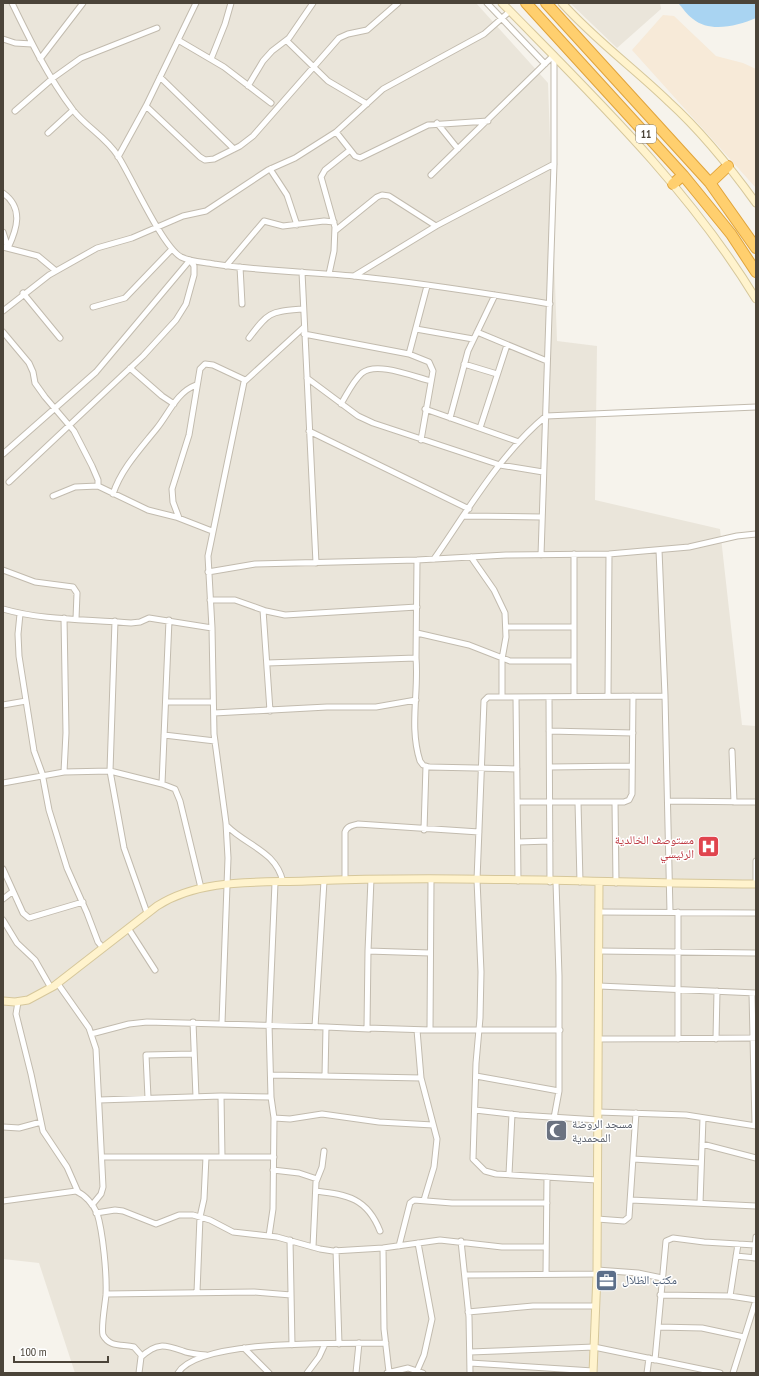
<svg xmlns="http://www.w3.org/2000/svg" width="759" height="1376" font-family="'PT Sans Narrow','Noto Naskh Arabic',sans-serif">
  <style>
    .residential { fill: #eae5da }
    .commercial { fill: #f7ead8 }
    .water { fill: #a9d4f2 }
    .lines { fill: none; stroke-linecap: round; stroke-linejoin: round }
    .street-casing { stroke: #c2bbae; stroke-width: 7 }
    .secondary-casing { stroke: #d6c79b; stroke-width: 9 }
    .highway-casing { stroke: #e0a43c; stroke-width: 12 }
    .street { stroke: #fff; stroke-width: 5 }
    .secondary { stroke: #fff3cd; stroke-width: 7 }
    .highway { stroke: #ffcf6e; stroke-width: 10 }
    .labels { text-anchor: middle; stroke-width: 3; stroke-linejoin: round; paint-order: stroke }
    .shield { fill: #fff; stroke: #817c74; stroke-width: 1 }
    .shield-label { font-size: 11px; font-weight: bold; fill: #4b4439 }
    .health-label { font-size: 12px; fill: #be3a42; stroke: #fff; text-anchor: end }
    .worship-label { font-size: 12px; fill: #5b616d; stroke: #fff; text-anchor: start }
    .service-label { font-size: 12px; fill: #4e5e75; stroke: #fff; text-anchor: start }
  </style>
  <rect width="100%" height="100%" fill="#f6f3ec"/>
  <!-- residential -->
  <path class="residential" d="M3,3H476L548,83L557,341L597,346L595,500L720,529L742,725L756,726V1373H75L39,1263L3,1259Z
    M570,3H660L661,9L617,48Z"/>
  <!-- commercial -->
  <path class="commercial" d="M663,15L674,16L716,56L743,63L756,69V188L632,50Z"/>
  <!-- water -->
  <path class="water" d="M678,3H756V18C737,26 710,33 693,19C687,15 683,8 678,3Z"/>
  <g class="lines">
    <defs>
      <path id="street" d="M12,3C30,40 48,77 73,110C86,127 106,137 118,156C132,178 162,246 181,257C191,262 204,262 214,264C260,271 308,272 354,276C420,283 485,293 550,304
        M487,3L545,64
        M3,39L15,43L32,44
        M178,40L224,67L271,103
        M287,41L328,81L367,104
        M40,59L83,3
        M211,59L225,24L231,3
        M160,77L234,149
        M248,86L263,61L272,51L289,38L313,3
        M146,106L200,157L205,160L214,159L240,146L253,136L339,38L348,34L367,30L398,3
        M15,111L53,78L81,58L157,28
        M437,123L458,149
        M336,132L355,156L360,158L428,125L488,121
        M48,133L73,110
        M118,157L146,106L196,3
        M270,169L287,195L297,225
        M431,175L554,55
        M3,193C24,208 17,229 8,248L3,232
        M335,231L377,197L382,195L389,196L436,226
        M3,247L38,256L56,271
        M226,266L264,221L283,226L324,221L334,222
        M240,267L242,304
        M302,272L316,563
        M329,274L334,251L335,227L321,177L325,170L350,150
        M354,276L436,226L554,164
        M23,293L60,338
        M93,307L125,298L172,249
        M3,311L49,275L97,248L132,238L183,216L206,211L268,170L295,158L336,132L383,89L484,34L510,11
        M416,329L473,339
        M3,332L29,363L33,372L35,383L45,397L74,431L92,466L98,480V486
        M477,332L547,361
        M304,334L409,354L429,362L433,371L421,440
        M249,338C269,311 270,312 303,309
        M409,354L427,286
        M464,364L497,374
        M130,368L162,396L174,404
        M307,378L358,416L373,423L500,465L543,472
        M341,404C347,394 353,381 362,373C377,361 414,377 431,381
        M425,409L519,442
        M450,418L468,351L495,295
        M480,428L507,345
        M309,431L469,509
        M3,454L96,372L190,260L194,266V275L186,304L176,320L143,356L9,482
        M113,494C121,469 141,448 157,428C169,413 177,392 196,385
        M53,496L75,487L98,486L148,510L176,517L212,531
        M464,516L542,517
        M179,518L173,502L172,489L189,435L200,369L205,364L213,365L245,380
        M659,550L665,696L670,912
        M541,555L554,164V55
        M471,557L494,590L505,613L506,637L502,659V697
        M434,559C468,510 500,454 546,416L756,407
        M417,560L416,658C419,692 409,727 420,761L423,765L429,767L517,769
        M3,570L35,582L73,587L77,593L76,619
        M208,572L255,564L417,560L506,555L609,554L689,547L737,536L756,534
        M210,600H235L266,611L285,615L417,607
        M3,609C44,621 89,619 131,623L140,622L149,618L212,628
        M263,610L270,711
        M20,614L18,634L19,656L34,751L42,773L49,810L67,868L87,913L98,942L103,948
        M64,618L66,733L64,772
        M506,627H574
        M417,633L469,645L510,661H574
        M267,663L416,658
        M574,696V554
        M608,696L609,554
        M516,697L518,881
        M549,697L550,882
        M166,702H213
        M3,705L26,701
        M214,713L327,707H376L416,700
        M549,731L633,733
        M164,735L215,741
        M732,751L734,802
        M550,767L632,766
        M3,783L64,772L110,771L115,621
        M162,784L175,789L180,801L201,888
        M668,801L756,802
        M517,802H624L629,800L632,794L633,696
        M578,802L580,882
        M615,802L616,883
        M227,826C247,846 276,851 283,882
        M424,830L426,766
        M518,842L550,841
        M3,869L23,913L29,918L83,902
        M371,879L368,951L367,1028L430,1030L431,880
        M345,880V832C347,826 353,825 358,824L479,832
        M756,884V861
        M3,899L12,892
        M599,912L756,913
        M147,913L124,848L110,771L162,784L169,620
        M3,920L17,943L35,960L51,988
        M128,928L155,970
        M368,951L430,953
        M599,951L756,953
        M58,984L89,1028L96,1049L103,1187L101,1194L92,1205
        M599,986L756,993
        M752,993L755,1126
        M18,1002L16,1014L31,1074L43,1131L67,1167L78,1192
        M193,1022L196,1097
        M222,1023L228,858L226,823L214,734L212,628L208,556L244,382L304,327
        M315,1027L324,881
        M326,1027L369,1029
        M421,1030H417L421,1078
        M429,1030H560
        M91,1034L129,1024L147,1022L326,1027L325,1076
        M598,1039L756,1038
        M678,1039V912
        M716,1039L717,991
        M272,1075L421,1078L437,1139L434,1167L424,1200
        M476,1076L559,1091
        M221,1096L222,1157
        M148,1098L146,1055L193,1054
        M99,1100L221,1096L271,1097
        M475,1110L519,1115L598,1120
        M598,1112L686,1115L756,1126
        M274,1118L290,1119L322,1114L379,1122L433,1125
        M554,1118L559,1091V976L556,882
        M3,1127L19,1128L41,1122
        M702,1144L756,1158
        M102,1157H274
        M633,1159L701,1163
        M273,1170L299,1173L317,1179
        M509,1174L512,1114
        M597,1180L496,1174L485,1171L473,1159L476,1063L480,1018L481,972L477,880L484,701L488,697L665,696
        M316,1191C348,1195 367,1198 380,1231
        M631,1200L756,1206
        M3,1201L76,1191C85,1195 93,1204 97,1213C103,1232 107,1275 106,1295C105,1305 101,1327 103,1335C110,1348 122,1344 134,1347L142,1356
        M700,1203L703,1118
        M96,1213L115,1210L123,1211L156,1224L179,1215H193L210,1220L233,1232L277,1237L320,1249L333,1251L383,1248L440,1240L502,1247H546
        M597,1219L624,1221L629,1217L636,1113
        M269,1236L273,1209L274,1118L271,1097L269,1024L275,883
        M290,1240L292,1345
        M461,1241L469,1317L470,1373
        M399,1246L410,1203L414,1200L452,1203H547
        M313,1247L316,1182L322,1167L324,1151
        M383,1248L384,1329L389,1372
        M336,1250L339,1344
        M736,1256L756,1258
        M754,1258L756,1237
        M597,1270L638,1273L662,1278
        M546,1274L547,1177
        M465,1275L597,1274
        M197,1292L200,1217L204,1199L206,1157
        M106,1294L254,1292L291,1295
        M660,1295L730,1296L756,1300
        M730,1296L738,1244
        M468,1312L533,1306H596
        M658,1327L702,1328L744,1337
        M244,1348L269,1373
        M470,1352L594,1347L720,1373
        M655,1360L666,1241L673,1238L704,1242L755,1245
        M470,1363L593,1371
        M417,1371L424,1355L432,1319L418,1243
        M139,1373L141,1357C157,1342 165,1345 183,1351C190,1354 198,1354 206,1355
        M178,1373C199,1338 345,1344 386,1343
        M307,1373L319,1357L325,1344
        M356,1373L359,1343
        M387,1373L408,1368L423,1373
        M647,1373L649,1358
        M733,1373L756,1300"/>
      <path id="secondary" d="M502,3C593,96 688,187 756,299
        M562,3C595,40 634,68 669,102C702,132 730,167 756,203
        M3,1001L15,1002L28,1000L54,986L157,906C201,878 257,883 307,881C457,875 607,883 756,884
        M593,1373L597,1274L599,882"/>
      <path id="highway" d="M526,3L683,175L731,234L756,272
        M546,3L710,183L756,248
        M710,183L728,166
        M673,184L683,175"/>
    </defs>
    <!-- street casing -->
    <use href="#street" class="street-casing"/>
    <!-- secondary casing -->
    <use href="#secondary" class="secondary-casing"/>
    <!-- highway casing -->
    <use href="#highway" class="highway-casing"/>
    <!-- street -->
    <use href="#street" class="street"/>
    <!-- secondary -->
    <use href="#secondary" class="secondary"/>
    <!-- highway -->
    <use href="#highway" class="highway"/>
  </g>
  <!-- icons -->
  <defs>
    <symbol id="hospital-square" viewBox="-11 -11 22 22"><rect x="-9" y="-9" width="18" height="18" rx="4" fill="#e0444e" stroke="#fff"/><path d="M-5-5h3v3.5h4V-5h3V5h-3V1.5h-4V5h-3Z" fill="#fff"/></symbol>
    <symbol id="mosque-square" viewBox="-11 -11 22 22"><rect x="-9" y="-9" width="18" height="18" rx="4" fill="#6b7280" stroke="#fff"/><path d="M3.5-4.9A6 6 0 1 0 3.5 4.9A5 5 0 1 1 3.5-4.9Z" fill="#fff"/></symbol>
    <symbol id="office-square" viewBox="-11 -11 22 22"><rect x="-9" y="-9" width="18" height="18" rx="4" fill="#5c6f8a" stroke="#fff"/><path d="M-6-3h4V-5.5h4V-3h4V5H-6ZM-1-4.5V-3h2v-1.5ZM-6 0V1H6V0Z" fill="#fff"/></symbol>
  </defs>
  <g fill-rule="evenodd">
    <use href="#hospital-square" x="696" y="834" width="25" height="25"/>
    <use href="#mosque-square" x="544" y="1118" width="25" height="25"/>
    <use href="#office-square" x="594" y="1268" width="25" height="25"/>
  </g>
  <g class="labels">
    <!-- shield labels -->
    <rect class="shield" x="636" y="125" width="20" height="18" rx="3"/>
    <g class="shield-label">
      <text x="646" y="138">11</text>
    </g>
    <!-- health labels -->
    <g class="health-label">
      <text x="694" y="844">مستوصف الخالدية<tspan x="694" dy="14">الرئيسي</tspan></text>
    </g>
    <!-- worship labels -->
    <g class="worship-label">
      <text x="572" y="1128">مسجد الروضة<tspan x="572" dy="14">المحمدية</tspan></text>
    </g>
    <!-- service labels -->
    <g class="service-label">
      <text x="622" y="1284">مكتب الظلال</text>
    </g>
  </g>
  <!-- border -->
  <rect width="759" height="1376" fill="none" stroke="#4b4439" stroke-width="8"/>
  <!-- scale -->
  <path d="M14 1356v6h94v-6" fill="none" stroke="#4b4439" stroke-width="2"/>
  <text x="20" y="1356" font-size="12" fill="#4b4439" stroke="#ffffff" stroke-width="3" paint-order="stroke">100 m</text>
</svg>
